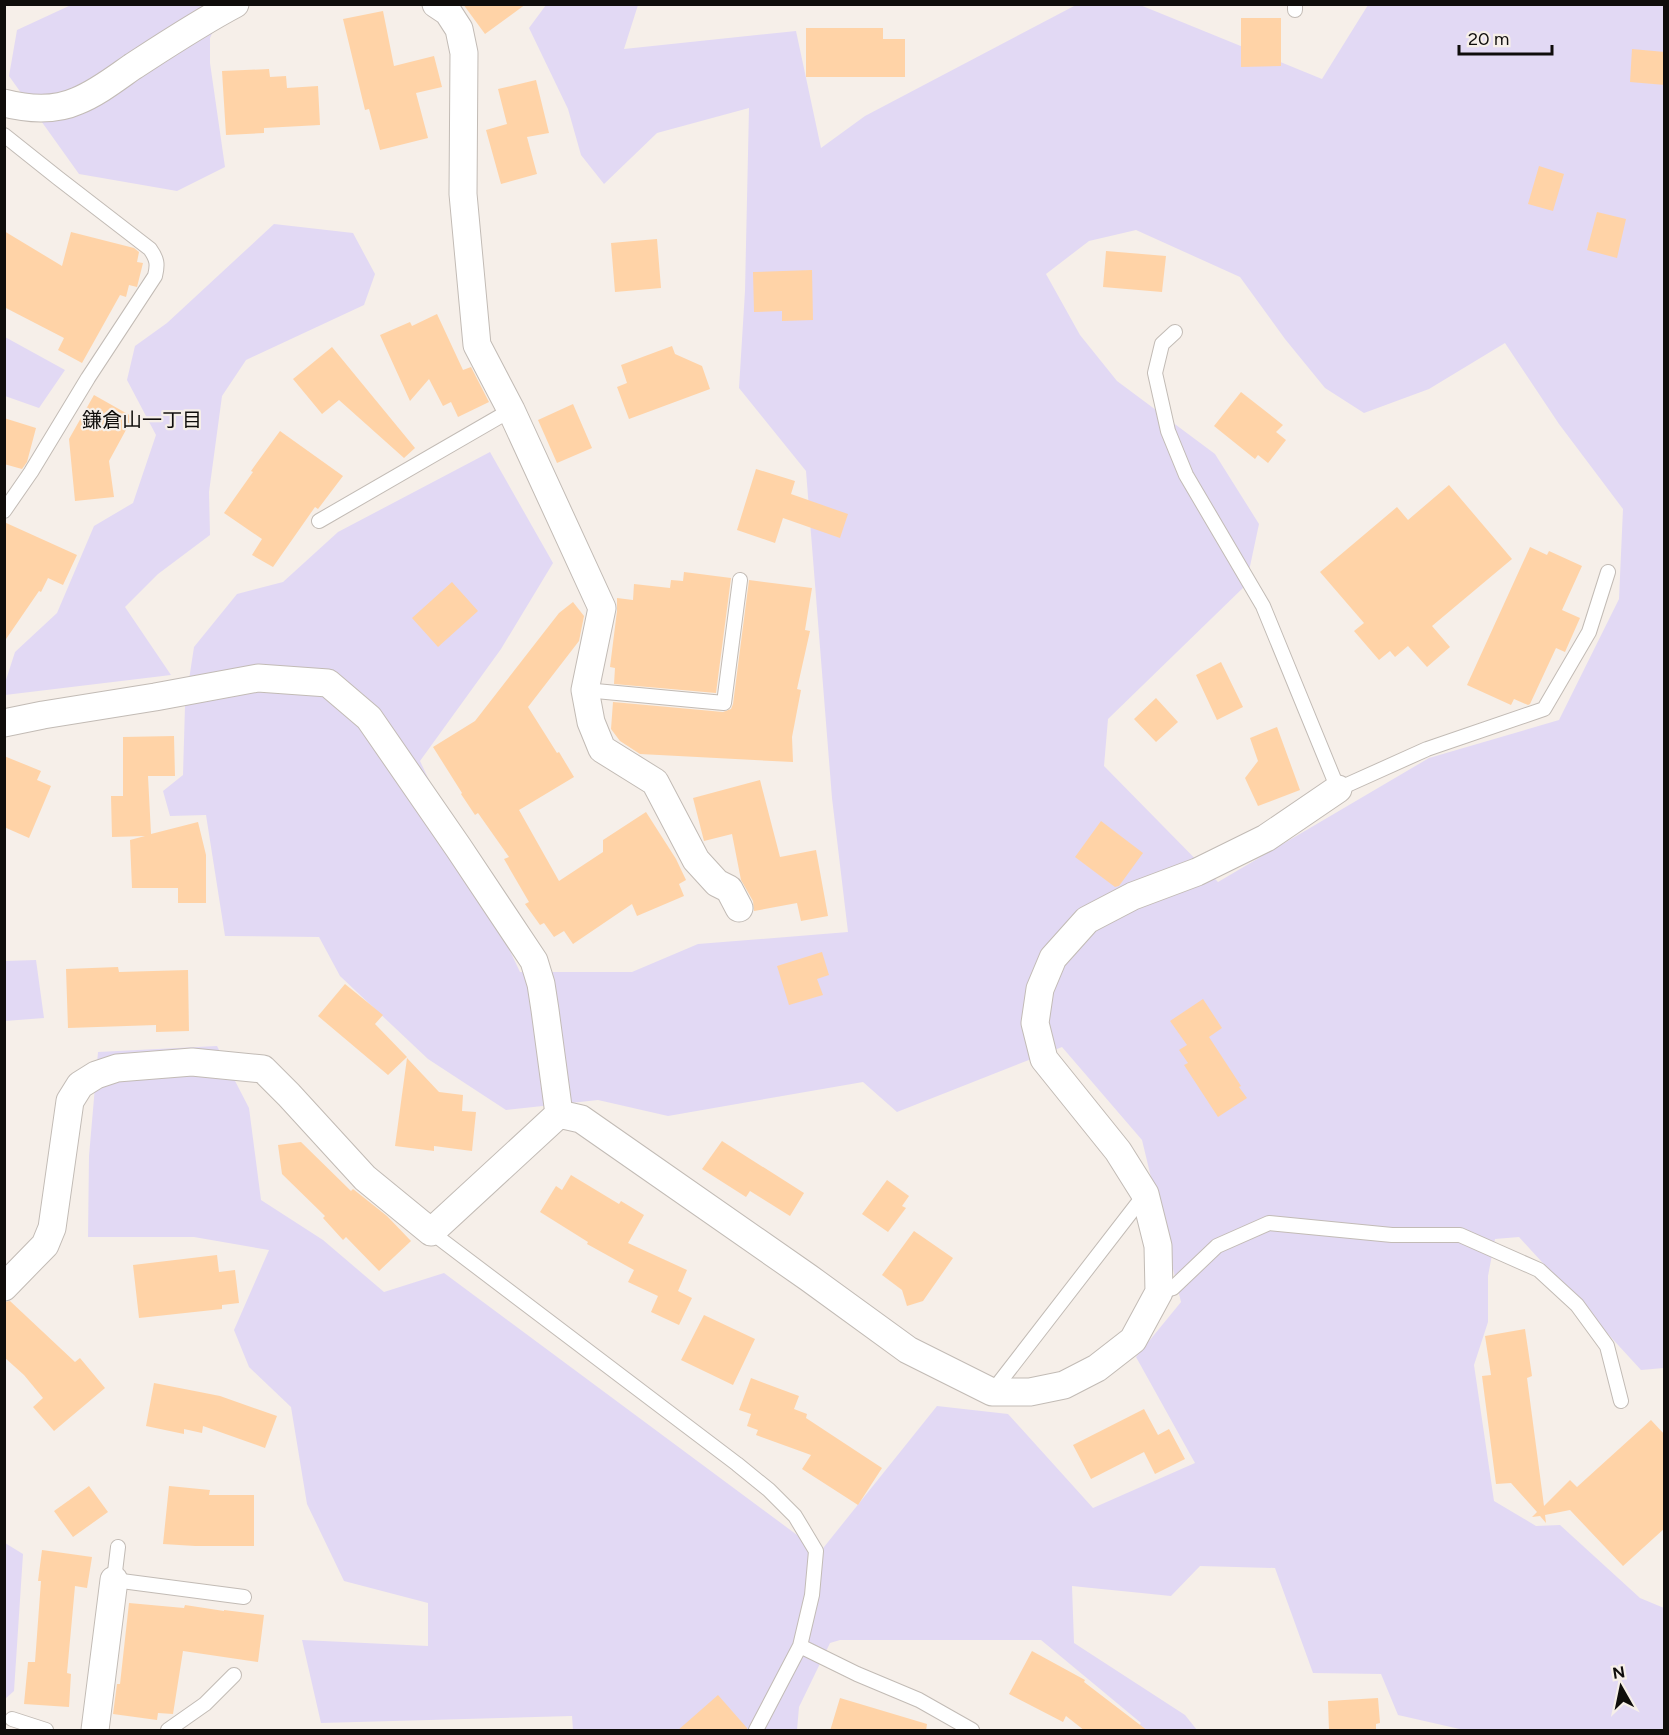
<svg xmlns="http://www.w3.org/2000/svg" width="1669" height="1735" font-family="Figtree,'Noto Sans JP',sans-serif">
  <style>
    .green { fill: #e2d9f4; fill-rule: evenodd }
    .building { fill: #ffd3a7 }
    .lines { fill: none; stroke-linecap: round; stroke-linejoin: round }
    .service-casing { stroke: #c2bbb5; stroke-width: 16 }
    .minor-casing { stroke: #c2bbb5; stroke-width: 29 }
    .service { stroke: #fff; stroke-width: 14 }
    .minor { stroke: #fff; stroke-width: 27 }
    .labels { text-anchor: middle; stroke-width: 4.5; stroke-linejoin: round; paint-order: stroke }
    .neighbourhood-label { font-size: 20px; fill: #0f0d0b; stroke: #f6efe9 }
  </style>
  <rect width="100%" height="100%" fill="#f6efe9"/>
  <!-- green -->
  <path class="green" d="M71,5H225L210,38V63L225,167L177,191L79,174L9,76L17,30Z
    M546,5H638L624,49L796,31L821,148L865,116L1076,5H1140L1322,79L1368,5H1664V1368L1641,1370L1519,1237L1495,1239L1488,1276V1322L1474,1365L1494,1501L1536,1526L1560,1525L1640,1598L1664,1608V1730H1464L1398,1715L1381,1674L1313,1673L1275,1568L1200,1566L1171,1596L1072,1586L1074,1643L1185,1715L1197,1730H1136L1141,1723L1041,1640H840L830,1643L799,1707L797,1730H573L572,1716L321,1723L302,1640L428,1646V1603L344,1581L307,1504L291,1407L249,1367L234,1330L269,1250L194,1237H88L89,1156L98,1052L217,1046L249,1108L261,1200L323,1240L384,1292L444,1273L820,1552L937,1406L1008,1414L1093,1508L1195,1463L1136,1357L1181,1302L1142,1140L1062,1047L897,1112L863,1082L668,1116L598,1100L506,1110L428,1059L340,976L319,937L225,936L206,815L170,816L163,791L183,775L185,706L194,647L237,594L283,582L338,532L490,452L553,563L501,649L420,761L520,972H632L698,944L848,932L832,798L806,471L739,388L745,291L749,108L657,133L604,184L581,155L568,109L529,28ZM1136,230L1240,277L1285,339L1325,388L1364,413L1429,389L1505,343L1559,424L1623,509L1619,599L1559,720L1429,758L1218,882L1104,766L1108,719L1246,585L1259,524L1215,454L1117,381L1080,335L1046,274L1089,241Z
    M274,224L353,233L375,274L364,305L246,360L222,396L209,492L210,535L158,574L125,607L171,675L5,695V683L15,652L57,613L94,526L133,503L156,435L127,380L135,346L167,323Z
    M5,337L65,370L39,408L5,396Z
    M36,960L44,1018L5,1021V961Z
    M5,1543L23,1554L14,1691L5,1699Z"/>
  <!-- building -->
  <path class="building" d="M463,4H526L485,34Z
    M383,11L394,66L434,56L442,87L416,93L428,138L380,150L369,109L365,110L343,19Z
    M1241,18H1281V66L1241,67Z
    M806,28H883V39H905V77H806Z
    M1632,49L1665,52V85L1630,82Z
    M269,69L270,77L286,76L287,88L318,86L320,125L264,128V133L226,135L222,71Z
    M536,80L549,133L527,137L537,174L501,184L486,130L507,124L498,89Z
    M1539,166L1564,174L1553,211L1528,204Z
    M1597,212L1626,219L1617,258L1587,250Z
    M4,231L62,266L71,232L134,248L139,252L137,262L143,263L137,287L129,285L126,297L120,295L82,363L58,350L64,338L4,307Z
    M657,239L661,288L615,292L611,243Z
    M1106,251L1166,256L1162,292L1103,287Z
    M812,270L813,320L782,321V311L754,312L753,272Z
    M437,314L463,370L471,367L489,402L458,417L451,402L443,406L429,379L410,401L380,335L410,322L412,326Z
    M672,346L675,354L702,366L710,389L629,419L617,387L627,383L621,365Z
    M332,347L415,448L404,458L339,400L322,414L293,379Z
    M1241,392L1283,425L1276,432L1286,440L1268,463L1258,455L1255,459L1214,426Z
    M94,395L133,417L109,461L114,497L75,501L69,439Z
    M573,404L592,448L557,463L538,420Z
    M4,418L36,428L27,462L22,469L4,464Z
    M280,431L343,476L318,509L315,507L273,567L252,555L262,539L224,513L253,472L251,471Z
    M756,469L795,481L791,494L848,514L840,538L783,518L775,543L737,530Z
    M1449,485L1512,559L1432,626L1450,647L1427,667L1408,646L1395,657L1390,651L1379,660L1354,631L1364,623L1320,572L1397,507L1408,520Z
    M4,522L77,555L63,585L48,578L41,592L39,591L4,642Z
    M1530,547L1547,555L1549,551L1582,566L1562,610L1580,618L1565,652L1556,648L1530,704L1528,705L1514,699L1511,705L1467,685Z
    M684,572L731,578L716,693L614,684L615,668L610,667L617,611V598L633,600L634,584L670,588L671,580L683,581Z
    M749,580L812,588L805,630L810,631L797,689L801,690L792,737L793,762L640,754L620,741L611,729L613,702L723,712L731,709L733,704Z
    M452,582L478,611L438,647L412,618Z
    M573,602L584,616L579,641L528,707L557,753L559,752L574,777L519,810L559,881L603,852V840L646,812L676,859L686,880L679,884L684,896L637,916L632,904L573,944L564,931L554,937L544,923L540,925L525,904L529,902L504,859L509,857L478,813L475,815L461,794L462,793L433,747L475,721L559,613Z
    M1221,662L1243,707L1217,720L1196,675Z
    M1156,698L1178,722L1156,742L1134,719Z
    M1277,727L1300,790L1258,806L1245,778L1258,761L1250,738Z
    M174,736L175,776H148L151,834L198,822L206,855V903H178V888H132L130,840L145,836L112,837L111,796H123V737Z
    M4,756L41,771L37,780L51,786L29,838L4,827Z
    M760,780L780,857L816,850L828,916L801,921L797,903L754,911L753,901L741,880L732,834L704,841L693,798Z
    M1101,821L1143,853L1119,886L1115,887L1075,857Z
    M822,952L829,975L817,979L823,995L789,1005L777,966Z
    M118,967L119,972L188,970L189,1031L156,1032V1025L68,1028L66,969Z
    M345,984L383,1015L375,1024L407,1057L388,1075L318,1016Z
    M1203,999L1222,1028L1209,1037L1241,1086L1239,1087L1247,1098L1218,1117L1184,1065L1188,1063L1179,1050L1187,1045L1170,1021Z
    M407,1058L439,1092L463,1095L462,1111L476,1112L472,1151L434,1146V1151L395,1146Z
    M722,1141L804,1193L790,1216L750,1191L746,1197L702,1169Z
    M301,1142L351,1191L353,1189L387,1216L411,1241L379,1271L346,1237L343,1240L323,1218L325,1216L282,1174L278,1145Z
    M571,1175L619,1204L621,1201L644,1215L628,1243L687,1270L678,1291L692,1298L679,1325L651,1312L658,1296L628,1282L634,1270L587,1244L588,1242L540,1212L556,1186L562,1190Z
    M887,1180L909,1196L902,1206L906,1208L888,1232L862,1214Z
    M914,1231L953,1258L923,1301L907,1306L902,1290L882,1275Z
    M217,1255L219,1272L235,1270L239,1303L222,1305V1309L139,1318L133,1265Z
    M10,1301L75,1362L80,1358L105,1388L54,1431L33,1407L43,1398L24,1375L4,1357V1302Z
    M704,1315L755,1339L733,1385L681,1360Z
    M1525,1329L1532,1376L1527,1378L1544,1506L1570,1480L1577,1487L1651,1420L1665,1435V1528L1623,1566L1570,1510L1545,1515L1546,1523L1540,1516L1532,1517L1537,1512L1511,1483L1496,1484L1482,1376L1491,1375L1485,1336Z
    M751,1378L799,1396L794,1409L807,1414L806,1418L882,1468L858,1505L802,1469L811,1455L756,1435L758,1430L747,1426L751,1414L739,1410Z
    M154,1383L220,1396L277,1416L265,1448L203,1426L202,1433L184,1429V1434L146,1426Z
    M1144,1409L1158,1435L1169,1429L1185,1459L1155,1474L1144,1452L1091,1479L1073,1445Z
    M89,1486L108,1512L73,1537L54,1511Z
    M169,1486L210,1490L209,1495H254V1546H195L163,1544Z
    M42,1550L92,1557L87,1588L75,1586L67,1673L71,1674L69,1707L24,1704L28,1662H35L41,1581H38Z
    M129,1603L184,1608L185,1605L224,1611V1610L264,1615L258,1662L183,1651L173,1714L158,1713L157,1720L113,1714L117,1684H120Z
    M1032,1651L1085,1680L1084,1682L1148,1731H1085L1066,1716L1063,1722L1009,1694Z
    M718,1695L747,1728V1731H677Z
    M840,1698L927,1724L926,1731H830Z
    M1378,1698L1380,1723L1376,1724V1731H1329L1328,1701Z"/>
  <g class="lines">
    <defs>
      <path id="service" d="M1295,4V10
        M4,135L58,178L150,249C157,259 158,264 155,276L88,378L31,472L4,511
        M1175,332L1162,344L1155,373L1168,431L1186,475L1263,606L1338,789L1427,749L1544,709L1589,632L1608,572
        M319,521L511,410
        M585,690L724,703L740,580
        M431,1232L737,1464L769,1490L795,1516L816,1551L812,1595L800,1646L756,1730
        M1159,1292L1173,1288L1217,1246L1269,1223L1392,1235H1460L1539,1270L1577,1305L1607,1346L1621,1401
        M992,1392L1145,1194
        M118,1547L114,1580L244,1597
        M800,1646L857,1674L919,1700L972,1730
        M12,1719L46,1730
        M168,1730L205,1704L234,1675"/>
      <path id="minor" d="M436,4L448,12L459,29L464,53L463,194L477,345L511,410L602,608L585,690L591,722L602,749L655,782L696,860L717,883L729,889L739,908
        M4,103C27,109 55,111 77,101C97,93 115,79 132,67C166,45 199,23 235,4
        M4,723L43,715L155,697L258,678L328,683L369,718L458,847L534,961L541,984L545,1010L559,1114
        M559,1114L581,1119L809,1278L908,1350L992,1392H1030L1064,1385L1097,1368L1133,1340L1159,1292L1158,1246L1145,1194L1118,1151L1044,1059L1035,1023L1040,989L1053,958L1087,920L1133,896L1197,872L1266,838L1338,789
        M4,1287L45,1245L52,1228L70,1101L80,1085L96,1075L117,1068L192,1062L263,1069L289,1095L365,1178L431,1232L559,1114
        M95,1730L114,1580"/>
    </defs>
    <!-- service casing -->
    <use href="#service" class="service-casing"/>
    <!-- minor casing -->
    <use href="#minor" class="minor-casing"/>
    <!-- service -->
    <use href="#service" class="service"/>
    <!-- minor -->
    <use href="#minor" class="minor"/>
  </g>
  <g class="labels">
    <!-- neighbourhood labels -->
    <g class="neighbourhood-label">
      <text x="142" y="427">鎌倉山一丁目</text>
    </g>
  </g>
  <!-- border -->
  <rect width="1669" height="1735" fill="none" stroke="#0f0d0b" stroke-width="12"/>
  <!-- north arrow -->
  <g transform="translate(1621 1687) rotate(351)" stroke="#f6efe9" stroke-width="4.5" paint-order="stroke">
  <path d="M0-4.5L10 22L0 15L-10 22Z" fill="#0f0d0b"/>
  <text y="-9" font-size="16" font-weight="bold" text-anchor="middle" fill="#0f0d0b">N</text>
  </g>
  <!-- scale -->
  <path d="M1459 45v9h93v-9" fill="none" stroke="#0f0d0b" stroke-width="3"/>
  <text x="1468" y="45" font-size="18" fill="#0f0d0b" stroke="#f6efe9" stroke-width="4.5" paint-order="stroke">20 m</text>
</svg>
